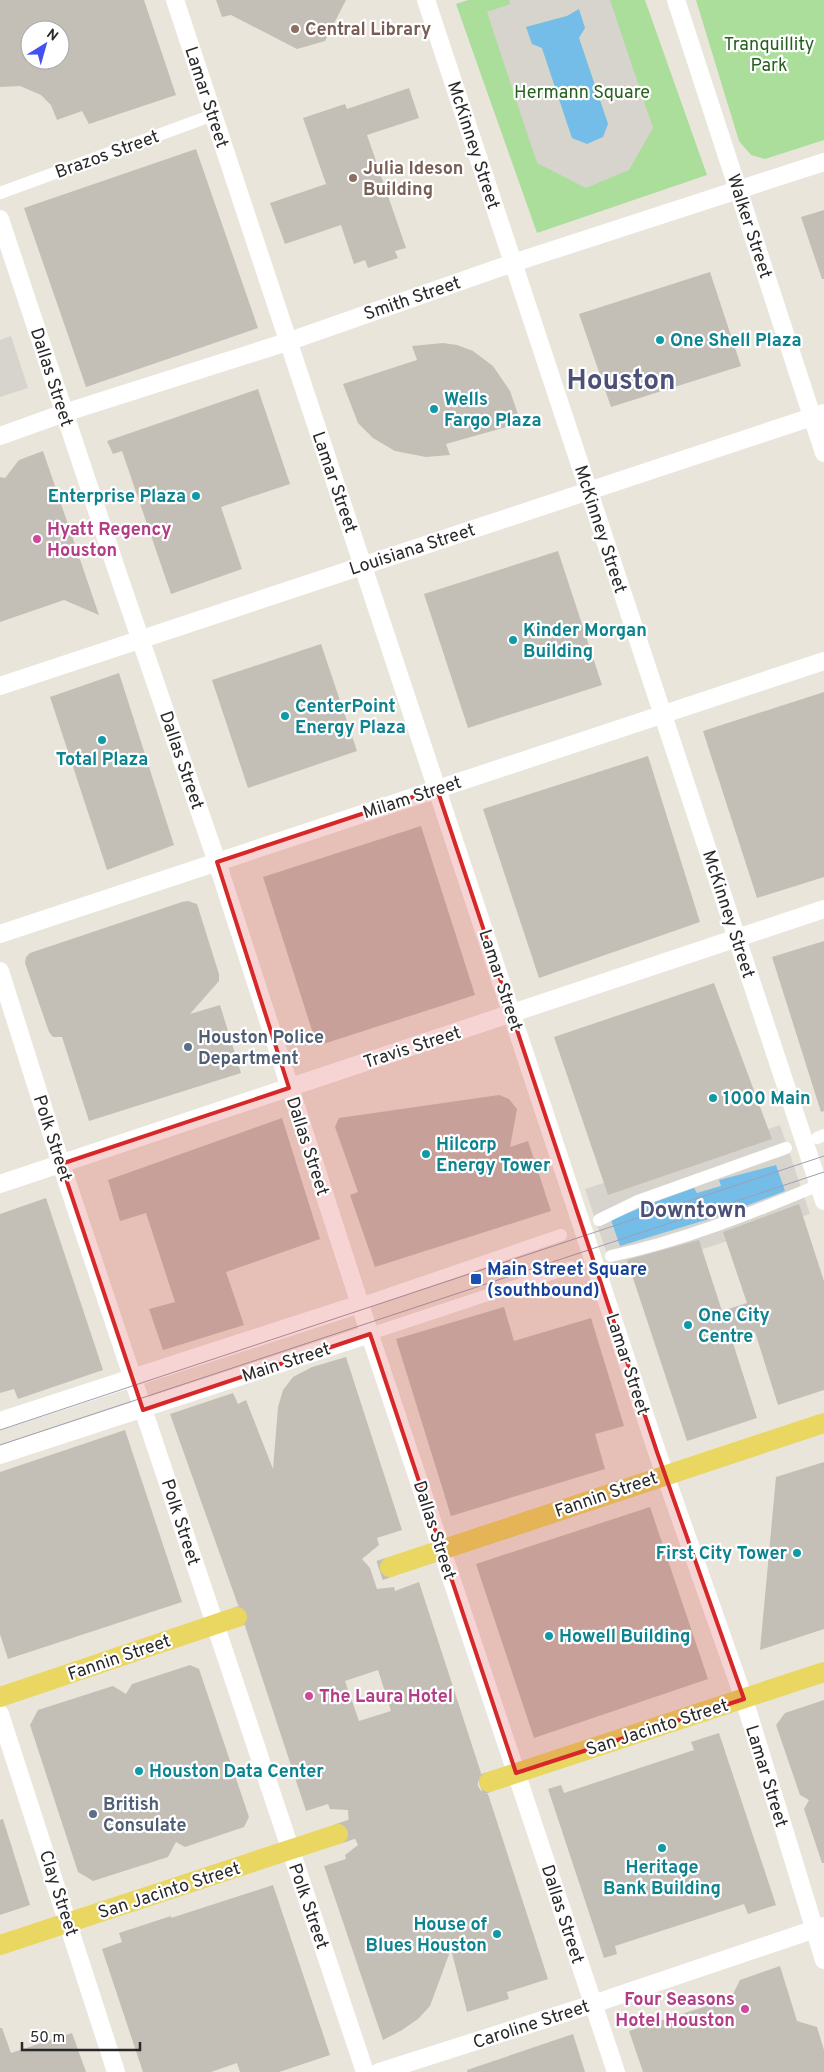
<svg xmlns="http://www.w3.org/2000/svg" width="824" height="2072" font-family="Overpass,sans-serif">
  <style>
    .green { fill: #aade9a }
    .plaza { fill: #d7d4cd; fill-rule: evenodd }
    .water { fill: #73bde8 }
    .building { fill: #c3bfb7; fill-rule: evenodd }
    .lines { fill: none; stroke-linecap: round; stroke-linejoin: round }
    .primary-tunnel { stroke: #c3bfb7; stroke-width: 20; stroke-dasharray: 20 10; stroke-linecap: butt }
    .street { stroke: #fff; stroke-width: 12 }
    .secondary { stroke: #fff; stroke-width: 18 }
    .primary { stroke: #e9d762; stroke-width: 20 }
    .tram { stroke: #9e9fb2; stroke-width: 1 }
    .marked { fill: #d62828; fill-opacity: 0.2; stroke: #d62828; stroke-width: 4; stroke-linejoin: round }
    .education-dot { fill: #8d6e63; stroke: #fff; stroke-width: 2 }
    .culture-dot { fill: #0f9aa8; stroke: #fff; stroke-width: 2 }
    .hotel-dot { fill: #d1479c; stroke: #fff; stroke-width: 2 }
    .service-dot { fill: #5c6f8a; stroke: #fff; stroke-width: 2 }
    .transit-dot { fill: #1a4fb4; stroke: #fff; stroke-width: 2 }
    .labels { text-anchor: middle; stroke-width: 4.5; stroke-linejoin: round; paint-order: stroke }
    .education-label { font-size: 18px; font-weight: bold; fill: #785e54; stroke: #fff; text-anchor: start }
    .park-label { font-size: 18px; fill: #24611d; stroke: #fff }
    .street-label { font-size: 18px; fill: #292929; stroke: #fff }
    .culture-label { font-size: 18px; font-weight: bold; fill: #0d838f; stroke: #fff; text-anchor: start }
    .hotel-label { font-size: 18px; font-weight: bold; fill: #b23c85; stroke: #fff; text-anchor: start }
    .service-label { font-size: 18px; font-weight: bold; fill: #4e5e75; stroke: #fff; text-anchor: start }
    .transit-label { font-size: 18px; font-weight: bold; fill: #164399; stroke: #fff; text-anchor: start }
    .district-label { font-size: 22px; font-weight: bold; fill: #4c4f77; stroke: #fff }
    .town-label { font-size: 28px; font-weight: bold; fill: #4c4f77; stroke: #fff }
  </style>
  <rect width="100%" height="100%" fill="#eae5db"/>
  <!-- green -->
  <path class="green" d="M468,0H645L707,175L537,233L456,4Z
    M696,0H824V140L765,159L751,155L739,141Z"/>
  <!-- plaza -->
  <path class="plaza" d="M509,0H610L653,128L629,170L586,188L537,163L487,12L510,4ZM579,10V38L608,124L572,138L542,48L526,27L567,16Z
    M11,336L28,388L0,397V340Z
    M780,1125L810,1214L615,1278L585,1189Z"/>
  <!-- water -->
  <path class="water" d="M579,9L585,28L579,38L608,124L603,137L587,144L572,138L542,48L532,44L526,27L567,16Z
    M776,1165L785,1191L722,1215L620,1246L611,1220L655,1202L694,1188L697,1193L721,1186L719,1180Z"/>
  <!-- building -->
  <path class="building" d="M0,0H144L176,95L89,124L82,111L57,120L51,105L41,95L20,86L0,87ZM30,30H60V60H30Z
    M216,0H346L325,41L297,49L231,15L222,17Z
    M409,88L419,118L367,135L406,248L395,251L398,258L368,268L365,260L354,264L341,225L285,244L270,203L326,184L303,118L345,104L347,109Z
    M196,149L258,328L86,387L24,208Z
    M824,210V279H822L801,217Z
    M710,272L741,366L611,407L579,314Z
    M443,343L457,345L473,351L493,366L510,391L521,423L446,444L450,455L426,457L395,451L373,438L358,423L343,384L417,360L412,346Z
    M258,389L290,484L221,507L242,569L171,594L122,451L113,454L107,441Z
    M43,451L99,615L64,600L0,622V477L5,478L19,460Z
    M558,551L602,685L468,728L424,594Z
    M321,644L357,751L248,788L212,680Z
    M119,673L174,845L107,870L50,697Z
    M824,692V877L757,898L703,731Z
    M648,756L700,922L539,978L483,809Z
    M421,826L475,995L317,1046L263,877Z
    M188,901L197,904L219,974V981L190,1014L220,1005L241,1073L89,1121L62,1037H53L49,1032L25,963L26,957L30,953L182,902Z
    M824,941V1111L821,1112L772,957Z
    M714,983L772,1139L608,1195L554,1037Z
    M499,1095L509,1099L517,1109L510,1147L528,1141L551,1211L375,1267L350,1195L358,1192L335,1127L339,1118Z
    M282,1118L320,1239L226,1272L244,1325L163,1350L149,1309L175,1302L146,1213L120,1221L108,1180Z
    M46,1198L103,1370L18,1399L14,1389L0,1393V1214Z
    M799,1204L824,1281V1390L778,1405L755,1332L732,1340L757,1418L687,1441L627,1260L699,1240L722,1311L747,1303L723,1232Z
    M504,1307L514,1341L591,1318L624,1426L595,1434L605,1469L451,1516L396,1339Z
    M346,1357L402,1530L377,1538L379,1545L362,1559L370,1568L377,1589L394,1587L395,1591L419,1582L481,1773L478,1779V1786L481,1791L488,1794L548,1979L507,1992L509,1999L467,2012L451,1949L430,2006L418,2019L402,2030L383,2040L324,1866L346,1859L345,1855L358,1845L349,1825L348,1810L330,1809L328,1804L306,1811L245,1626L248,1620V1613L244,1608L238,1605L170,1414L233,1393L238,1404L246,1400L273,1469L278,1407L283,1390L293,1377L312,1367ZM378,1670L391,1711L359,1721L345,1681Z
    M125,1430L182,1602L8,1659L0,1634V1472Z
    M824,1462V1629L760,1650L776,1477Z
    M650,1507L708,1679L534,1738L476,1564Z
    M190,1665L199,1669L249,1817L244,1827L185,1847L176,1842L168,1857L93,1881L78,1872L30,1725L38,1710L113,1686L126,1694L132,1684Z
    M824,1700V1863H822L804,1809L809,1800L800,1795L776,1725L785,1713Z
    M719,1733L776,1905L748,1914L744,1904L615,1946L617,1954L604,1958L548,1789L561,1785L564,1793L694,1750L691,1742Z
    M3,1819L30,1905L0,1915V1820Z
    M273,1885L330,2055L279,2072H240L237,2063L211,2072H143L102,1949L122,1942L119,1933L171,1916V1918Z
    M780,1966L797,2021L817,2027L824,2050V2072H643L629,2031L731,1998L740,1980Z
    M0,2028H2L11,2053L72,2033L86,2072H0Z
    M573,2034L585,2072H467V2070Z"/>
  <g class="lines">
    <!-- primary-tunnel -->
    <path class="primary-tunnel" d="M237,1617L390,1567
      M338,1834L489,1782"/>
    <!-- street -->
    <path class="street" d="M0,193L213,115
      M817,1138L824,1135
      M599,1220L638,1201L786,1148
      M611,1256C682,1241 752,1213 819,1185
      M360,1304L561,1235
      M370,1334L572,1267"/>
    <!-- secondary -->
    <path class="secondary" d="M175,0L657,1452L744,1699L824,1960
      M426,0L824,1201
      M676,0L824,453
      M0,219L118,574L217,862L366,1323L616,2072
      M0,436L64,413L287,342L513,263L824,162
      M0,686L824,413
      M0,934L824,661
      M0,971L61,1164L365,2072
      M0,1184L824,909
      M0,1421L360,1304
      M0,1455L370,1334
      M0,1714L116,2072
      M379,2072L593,2004L824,1926"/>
    <!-- primary -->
    <path class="primary" d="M390,1567L824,1423
      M0,1697L237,1617
      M489,1782L824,1672
      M0,1945L338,1834"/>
    <!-- tram -->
    <path class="tram" d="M0,1430L824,1156
      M0,1445L824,1172"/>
  </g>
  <!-- marked area -->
  <path class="marked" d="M437,789L657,1452L744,1699L516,1773L370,1334L143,1410L61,1164L289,1088L217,862Z"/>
  <!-- markers -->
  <g class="education-dot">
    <circle cx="295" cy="29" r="5"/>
    <circle cx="353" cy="178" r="5"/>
  </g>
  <g class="culture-dot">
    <circle cx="660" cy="340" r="5"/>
    <circle cx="434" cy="409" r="5"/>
    <circle cx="196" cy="496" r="5"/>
    <circle cx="513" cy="640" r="5"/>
    <circle cx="285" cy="716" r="5"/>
    <circle cx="102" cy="740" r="5"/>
    <circle cx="713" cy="1098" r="5"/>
    <circle cx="426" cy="1154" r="5"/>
    <circle cx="688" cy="1325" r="5"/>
    <circle cx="797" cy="1553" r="5"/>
    <circle cx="549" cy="1636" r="5"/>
    <circle cx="139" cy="1771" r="5"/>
    <circle cx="662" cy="1848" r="5"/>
    <circle cx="497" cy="1934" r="5"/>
  </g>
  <g class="hotel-dot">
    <circle cx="37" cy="539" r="5"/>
    <circle cx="309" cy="1696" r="5"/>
    <circle cx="745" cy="2009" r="5"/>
  </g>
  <g class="service-dot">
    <circle cx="188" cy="1047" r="5"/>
    <circle cx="93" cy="1814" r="5"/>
  </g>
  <rect class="transit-dot" x="470" y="1273" width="12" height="12" rx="2.5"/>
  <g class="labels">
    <!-- education labels -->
    <g class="education-label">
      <text x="305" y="35">Central Library</text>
      <text x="363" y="174">Julia Ideson<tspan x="363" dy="21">Building</tspan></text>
    </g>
    <!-- park labels -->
    <g class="park-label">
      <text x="769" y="50">Tranquillity<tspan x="769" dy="21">Park</tspan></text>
      <text x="582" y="98">Hermann Square</text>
    </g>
    <!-- street labels -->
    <g class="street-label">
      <text transform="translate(207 97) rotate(72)" y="6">Lamar Street</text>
      <text transform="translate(474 145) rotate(72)" y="6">McKinney Street</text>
      <text transform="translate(107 154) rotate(-20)" y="6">Brazos Street</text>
      <text transform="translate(750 226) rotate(72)" y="6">Walker Street</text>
      <text transform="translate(412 298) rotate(-19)" y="6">Smith Street</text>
      <text transform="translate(52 377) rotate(72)" y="6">Dallas Street</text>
      <text transform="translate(335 482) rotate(71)" y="6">Lamar Street</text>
      <text transform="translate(601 529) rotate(72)" y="6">McKinney Street</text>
      <text transform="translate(412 549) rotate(-18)" y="6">Louisiana Street</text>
      <text transform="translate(182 760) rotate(71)" y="6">Dallas Street</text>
      <text transform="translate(412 797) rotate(-18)" y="6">Milam Street</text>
      <text transform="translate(729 914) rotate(72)" y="6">McKinney Street</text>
      <text transform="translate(501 980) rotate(72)" y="6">Lamar Street</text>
      <text transform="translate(412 1047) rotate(-18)" y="6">Travis Street</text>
      <text transform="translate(53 1138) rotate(72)" y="6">Polk Street</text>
      <text transform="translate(308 1146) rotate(72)" y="6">Dallas Street</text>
      <text transform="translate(286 1362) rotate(-18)" y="6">Main Street</text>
      <text transform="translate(628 1364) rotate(72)" y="6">Lamar Street</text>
      <text transform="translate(606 1494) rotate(-19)" y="6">Fannin Street</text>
      <text transform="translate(181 1522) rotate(72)" y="6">Polk Street</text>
      <text transform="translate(435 1530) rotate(72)" y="6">Dallas Street</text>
      <text transform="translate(119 1657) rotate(-19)" y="6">Fannin Street</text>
      <text transform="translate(657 1727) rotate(-18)" y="6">San Jacinto Street</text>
      <text transform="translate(767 1776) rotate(73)" y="6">Lamar Street</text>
      <text transform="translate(169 1890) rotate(-18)" y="6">San Jacinto Street</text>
      <text transform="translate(59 1893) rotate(72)" y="6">Clay Street</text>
      <text transform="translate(309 1906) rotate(71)" y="6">Polk Street</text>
      <text transform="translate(563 1914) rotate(72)" y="6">Dallas Street</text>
      <text transform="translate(531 2024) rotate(-18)" y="6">Caroline Street</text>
    </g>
    <!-- culture labels -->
    <g class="culture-label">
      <text x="670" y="346">One Shell Plaza</text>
      <text x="444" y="405">Wells<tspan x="444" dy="21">Fargo Plaza</tspan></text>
      <text x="186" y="502" text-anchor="end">Enterprise Plaza</text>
      <text x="523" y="636">Kinder Morgan<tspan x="523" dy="21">Building</tspan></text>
      <text x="295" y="712">CenterPoint<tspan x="295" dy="21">Energy Plaza</tspan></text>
      <text x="102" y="765" text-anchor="middle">Total Plaza</text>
      <text x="723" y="1104">1000 Main</text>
      <text x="436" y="1150">Hilcorp<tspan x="436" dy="21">Energy Tower</tspan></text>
      <text x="698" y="1321">One City<tspan x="698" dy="21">Centre</tspan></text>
      <text x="787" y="1559" text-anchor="end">First City Tower</text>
      <text x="559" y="1642">Howell Building</text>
      <text x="149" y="1777">Houston Data Center</text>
      <text x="662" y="1873" text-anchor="middle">Heritage<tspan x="662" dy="21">Bank Building</tspan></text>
      <text x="487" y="1930" text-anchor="end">House of<tspan x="487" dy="21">Blues Houston</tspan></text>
    </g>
    <!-- hotel labels -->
    <g class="hotel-label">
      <text x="47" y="535">Hyatt Regency<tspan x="47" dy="21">Houston</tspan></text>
      <text x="319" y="1702">The Laura Hotel</text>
      <text x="735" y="2005" text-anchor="end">Four Seasons<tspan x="735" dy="21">Hotel Houston</tspan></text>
    </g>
    <!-- service labels -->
    <g class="service-label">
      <text x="198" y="1043">Houston Police<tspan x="198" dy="21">Department</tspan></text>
      <text x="103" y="1810">British<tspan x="103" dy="21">Consulate</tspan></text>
    </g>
    <!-- transit labels -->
    <g class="transit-label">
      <text x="487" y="1275">Main Street Square<tspan x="487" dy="21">(southbound)</tspan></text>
    </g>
    <!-- district labels -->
    <g class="district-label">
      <text x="693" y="1217">Downtown</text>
    </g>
    <!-- town labels -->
    <g class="town-label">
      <text x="621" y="389">Houston</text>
    </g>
  </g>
  <!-- north arrow -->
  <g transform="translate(45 45) rotate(37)"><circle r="24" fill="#ffffff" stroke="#a9a9a9"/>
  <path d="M0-4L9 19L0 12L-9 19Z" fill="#4251f0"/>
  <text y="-8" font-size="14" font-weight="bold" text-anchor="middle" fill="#292929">N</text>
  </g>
  <!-- scale -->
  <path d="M22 2042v8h118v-8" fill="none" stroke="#292929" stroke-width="2.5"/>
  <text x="30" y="2042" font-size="15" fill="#292929" stroke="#ffffff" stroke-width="4" paint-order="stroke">50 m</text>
</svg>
